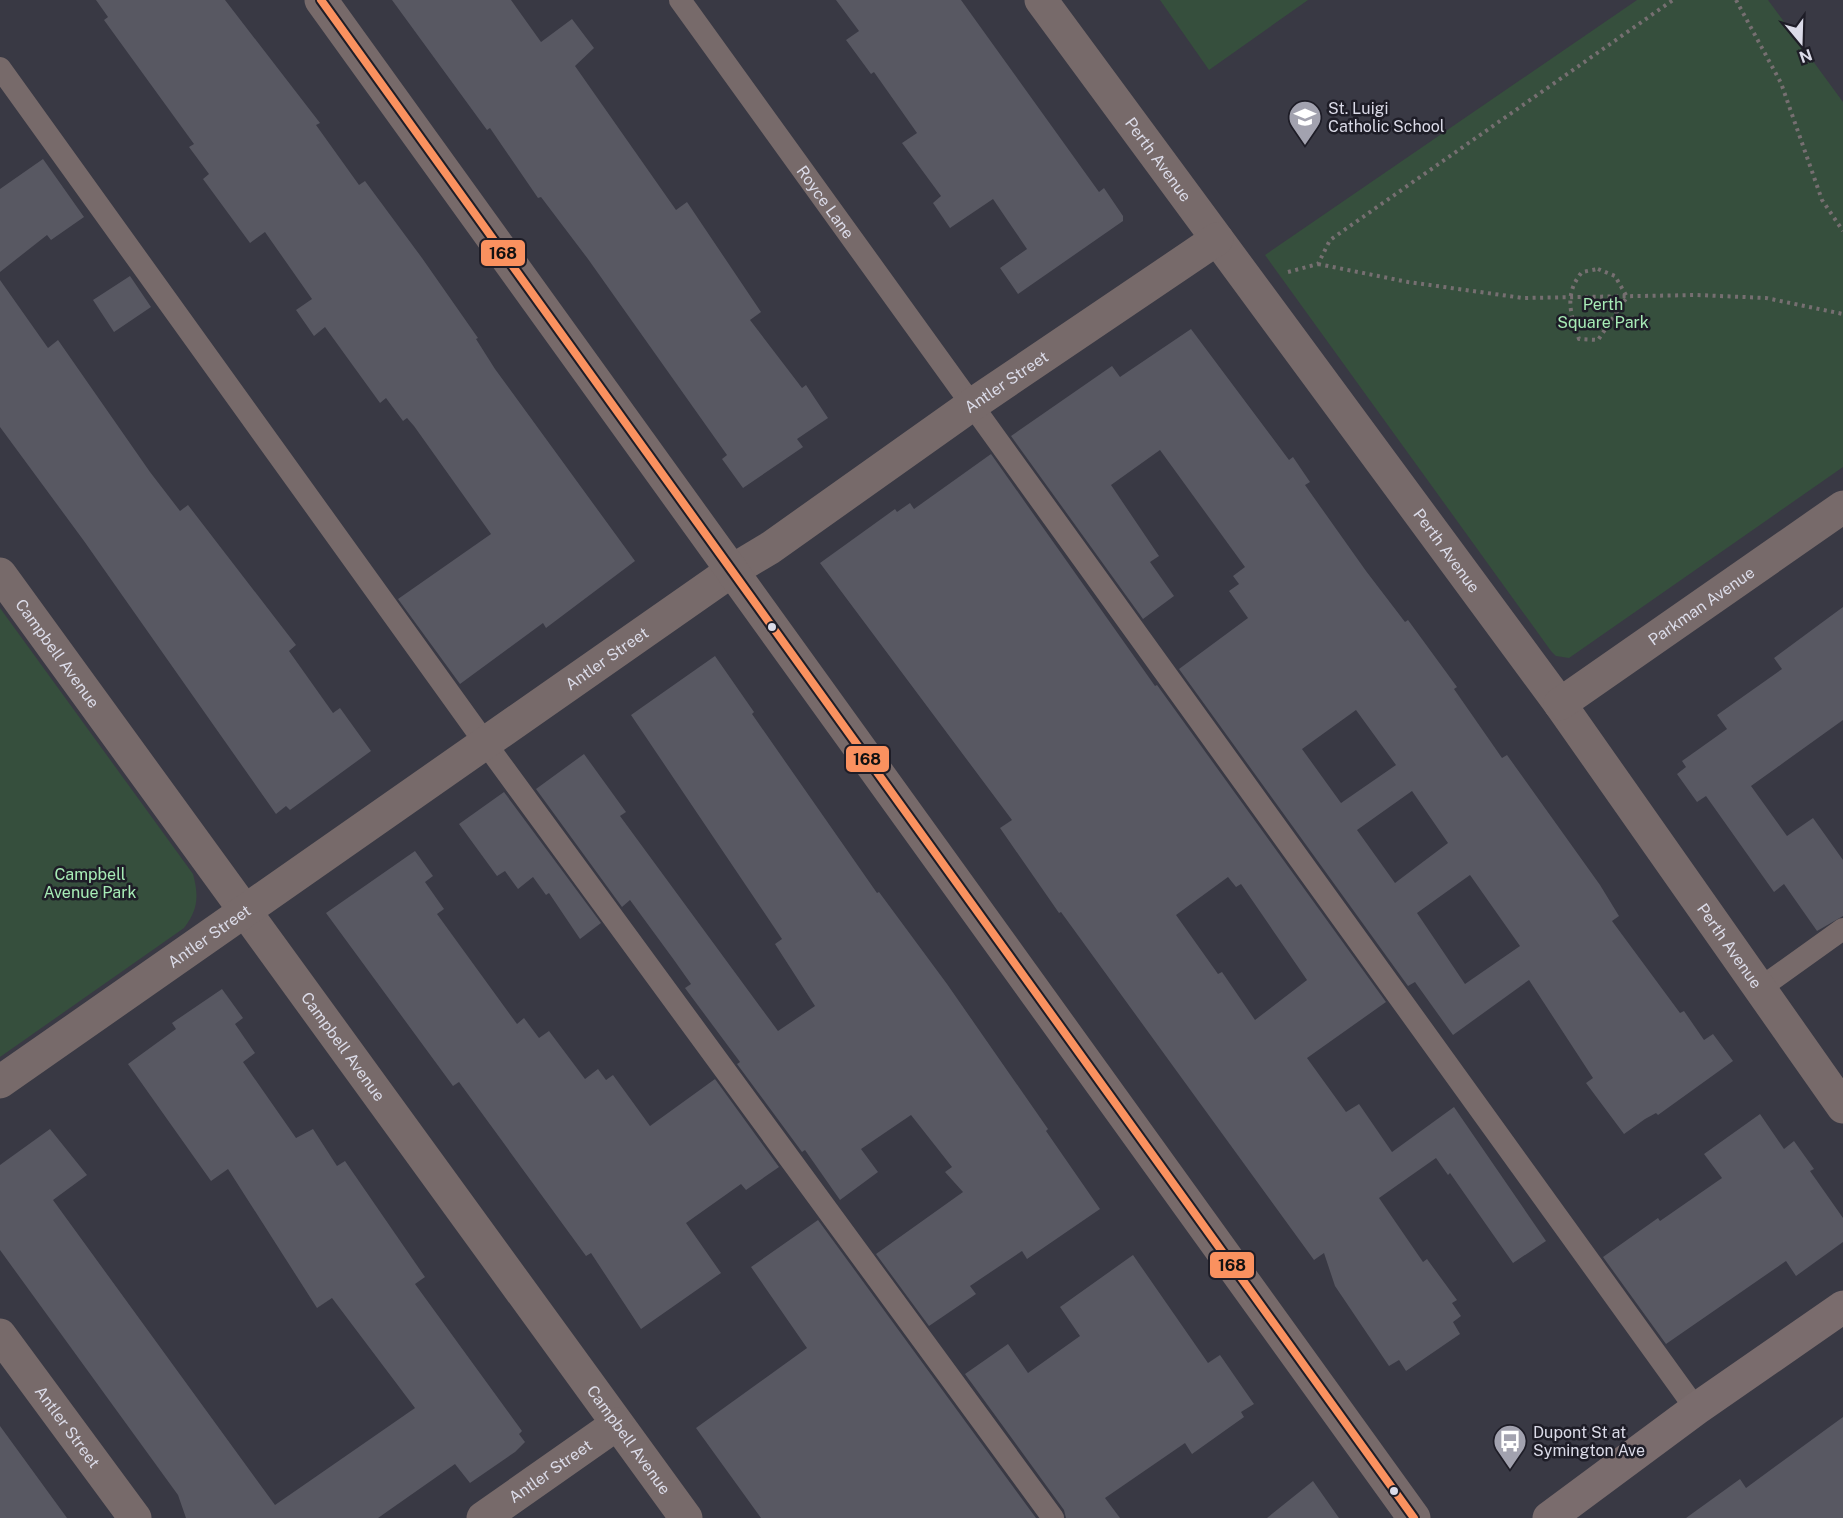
<svg xmlns="http://www.w3.org/2000/svg" width="1843" height="1518" font-family="'Public Sans',sans-serif">
  <style>
    .green { fill: #364f3d }
    .building { fill: #585862; fill-rule: evenodd }
    .lines { fill: none; stroke-linecap: round; stroke-linejoin: round }
    .path { stroke: #766f71; stroke-width: 4; stroke-dasharray: 3 4.5; stroke-linecap: butt }
    .service { stroke: #776a6a; stroke-width: 22 }
    .minor { stroke: #776a6a; stroke-width: 33 }
    .tertiary { stroke: #776a6a; stroke-width: 33 }
    .secondary { stroke: #7a6c6d; stroke-width: 33 }
    .bus-1-casing { stroke: #1e1d27; stroke-width: 12 }
    .bus-1 { stroke: #fa915f; stroke-width: 8 }
    .bus-dot { fill: #dbdbe8; stroke: #1e1d27; stroke-width: 2 }
    .labels { text-anchor: middle; stroke-width: 5; stroke-linejoin: round; paint-order: stroke }
    .poi-label { font-size: 16px; fill: #dbdbe8; stroke: #1e1d27; text-anchor: start }
    .street-label { font-size: 16px; fill: #dbdbe8; stroke: #1e1d27 }
    .park-label { font-size: 16px; fill: #a7ecb6; stroke: #1e1d27 }
    .line-badge { stroke: #1e1d27; stroke-width: 2 }
    .pale-badge-label { font-size: 16px; text-anchor: middle; font-weight: bold; fill: #111 }
  </style>
  <rect width="100%" height="100%" fill="#393944"/>
  <!-- green -->
  <path class="green" d="M1160,0H1308L1209,70Z
    M1637,0H1768L1843,102V467L1569,658L1556,656L1551,651L1265,255Z
    M0,608L193,874C199,896 198,910 184,928L0,1057Z"/>
  <!-- building -->
  <path class="building" d="M96,0H225L320,123L316,125L359,185L365,181L422,258L478,338L476,339L495,369L635,561L546,628L543,623L460,684L398,599L491,534L414,426L407,418L403,421L386,398L380,403L325,327L314,336L296,310L312,299L265,232L250,243L203,179L209,174L189,147L194,144L104,20L108,17Z
    M392,0H511L541,42L572,19L594,48L575,66L676,210L687,202L761,312L750,320L802,388L806,385L828,418L797,439L803,447L743,488L722,459L727,455L588,259L541,197L538,198L490,128L487,130Z
    M836,0H961L1099,192L1104,188L1123,216V221L1018,294L1000,268L1027,249L993,199L950,228L933,203L941,196L902,143L917,133L874,72L871,74L846,40L859,31Z
    M43,159L84,217L51,240L47,235L0,272V189Z
    M130,276L151,307L114,332L93,300Z
    M0,280L48,348L58,340L150,472L180,511L188,505L296,645L289,651L333,713L340,708L371,751L290,810L286,806L276,814L84,541L0,427Z
    M1191,329L1289,460L1293,457L1310,482L1305,485L1366,571L1405,622L1408,620L1457,687L1454,689L1502,758L1507,755L1600,885L1619,916L1612,921L1680,1013L1684,1011L1704,1040L1713,1034L1733,1061L1658,1115L1656,1113L1645,1119L1624,1134L1586,1083L1593,1078L1529,980L1453,1035L1415,982L1408,986L1179,669L1248,618L1229,591L1239,584L1233,576L1245,567L1160,450L1111,485L1159,556L1150,562L1174,596L1143,619L1011,436L1112,366L1120,377ZM1356,710L1396,765L1341,803L1302,749ZM1412,791L1448,843L1395,883L1357,830ZM1470,875L1520,946L1465,984L1417,913Z
    M991,454L1155,686L1157,685L1386,1002L1307,1058L1346,1112L1359,1104L1392,1152L1454,1107L1546,1241L1513,1263L1450,1173L1448,1175L1436,1158L1379,1198L1423,1262L1427,1259L1457,1300L1452,1303L1461,1316L1453,1322L1460,1334L1406,1371L1399,1360L1389,1366L1335,1286L1324,1253L1314,1260L1061,912L1059,913L1000,828L1012,820L820,563L895,509L897,512L910,503L914,509ZM1228,877L1236,887L1241,884L1307,980L1255,1020L1222,972L1218,974L1176,915Z
    M1843,607V720L1751,786L1787,836L1813,818L1843,860V916L1817,931L1784,884L1774,892L1706,796L1697,802L1677,774L1686,767L1682,761L1727,729L1717,715L1782,669L1774,658Z
    M715,656L754,712L752,714L877,893L879,892L947,984L1048,1129L1046,1131L1100,1209L1027,1259L1022,1251L970,1286L976,1294L929,1326L876,1254L963,1192L945,1172L952,1167L911,1115L861,1149L878,1172L840,1200L805,1150L802,1152L737,1064L740,1062L685,988L691,984L674,960L630,900L622,907L536,789L584,754L626,812L620,816L778,1031L815,1006L775,944L782,939L631,715Z
    M504,792L601,923L580,939L549,893L546,895L533,877L518,889L505,871L497,876L459,824Z
    M415,851L433,876L425,882L444,909L437,914L517,1024L524,1018L539,1038L549,1031L585,1079L598,1069L606,1080L613,1075L650,1126L715,1079L779,1167L746,1190L741,1184L686,1223L721,1273L641,1329L591,1253L586,1256L459,1082L453,1086L326,913Z
    M222,989L243,1018L235,1024L255,1053L243,1062L296,1138L313,1129L337,1166L345,1161L425,1277L415,1284L522,1431L519,1434L525,1442L515,1452L470,1483L455,1464L378,1518H186L178,1495L0,1250V1165L50,1129L87,1175L53,1200L275,1505L415,1408L332,1298L317,1308L228,1169L211,1181L128,1064L176,1029L172,1023Z
    M1760,1114L1784,1149L1794,1141L1814,1169L1810,1171L1843,1218V1242L1796,1276L1786,1261L1666,1344L1603,1257L1658,1218L1660,1221L1722,1178L1704,1154Z
    M818,1220L1036,1518H761L696,1428L807,1348L751,1267Z
    M1133,1255L1208,1363L1220,1355L1254,1404L1241,1412L1244,1417L1192,1454L1185,1443L1105,1498L1120,1518H1066L1064,1510L965,1374L1008,1344L1028,1373L1080,1336L1060,1307Z
    M1843,1417V1518H1686L1740,1479L1746,1488Z
    M0,1426L67,1518H0Z
    M1313,1481L1339,1518H1267Z"/>
  <g class="lines">
    <!-- path -->
    <path class="path" d="M1736,0L1781,83L1822,200L1843,231
      M1318,264L1408,282L1523,298L1697,295L1766,298L1843,314
      M1598,269L1615,276L1627,297L1598,340L1579,339C1570,313 1564,294 1582,272Z
      M1288,272L1318,264L1330,240L1673,0"/>
    <!-- service -->
    <g class="service">
      <path id="s1" d="M680,0L1696,1409"/>
      <path d="M0,68L486,744L1053,1518"/>
      <path d="M1759,989L1843,929"/>
    </g>
    <!-- minor -->
    <g class="minor">
      <path id="s2" d="M1041,0L1560,704L1843,1107"/>
      <path id="s3" d="M0,574L686,1518"/>
      <path id="s4" d="M1560,704L1843,507"/>
      <path id="s5" d="M0,1082L730,572L770,548L973,404L1217,239"/>
      <path id="s6" d="M0,1335L135,1518"/>
      <path id="s7" d="M483,1518L617,1424"/>
    </g>
    <!-- tertiary -->
    <path class="tertiary" d="M321,0L1414,1518"/>
    <!-- secondary -->
    <path class="secondary" d="M1549,1518L1696,1409L1843,1307"/>
    <defs>
      <path id="bus-1" d="M321,0L1414,1518"/>
    </defs>
    <!-- bus-1 casing -->
    <use href="#bus-1" class="bus-1-casing"/>
    <!-- bus-1 -->
    <use href="#bus-1" class="bus-1"/>
  </g>
  <!-- icons -->
  <defs>
    <symbol id="school-pin" viewBox="-11 -11 22 30"><path d="M0 17L-7.5 6A9.5 9.5 0 1 1 7.5 6Z" fill="#a2a2af" stroke="#1e1d27"/><path d="M0-5L7-2L0 1L-7-2ZM-4 1L0 2.5L4 1V4Q0 6-4 4Z" fill="#fff"/></symbol>
    <symbol id="bus-pin" viewBox="-11 -11 22 30"><path d="M0 17L-7.5 6A9.5 9.5 0 1 1 7.5 6Z" fill="#a2a2af" stroke="#1e1d27"/><path d="M-5-6H5V4H4V6H2V4H-2V6H-4V4H-5ZM-3.5-4V0h7V-4ZM-3.5 1.2v1.5H-2V1.2ZM2 1.2v1.5H3.5V1.2Z" fill="#fff"/></symbol>
  </defs>
  <g fill-rule="evenodd">
    <use href="#school-pin" x="1286" y="98" width="38" height="52"/>
    <use href="#bus-pin" x="1491" y="1422" width="38" height="52"/>
  </g>
  <!-- markers -->
  <g class="bus-dot">
    <circle cx="772" cy="627" r="5"/>
    <circle cx="1394" cy="1491" r="5"/>
  </g>
  <g class="labels">
    <!-- poi labels -->
    <g class="poi-label">
      <text x="1328" y="114">St. Luigi<tspan x="1328" dy="18">Catholic School</tspan></text>
      <text x="1533" y="1438">Dupont St at<tspan x="1533" dy="18">Symington Ave</tspan></text>
    </g>
    <!-- street labels -->
    <g class="street-label">
      <text dy="6" stroke="none"><textPath href="#s2" startOffset="198">Perth Avenue</textPath></text>
      <text dy="6" stroke="none"><textPath href="#s1" startOffset="249">Royce Lane</textPath></text>
      <text dy="6" stroke="none"><textPath href="#s5" startOffset="1226">Antler Street</textPath></text>
      <text dy="6" stroke="none"><textPath href="#s2" startOffset="684">Perth Avenue</textPath></text>
      <text dy="6" stroke="none"><textPath href="#s4" startOffset="172">Parkman Avenue</textPath></text>
      <text dy="6" stroke="none"><textPath href="#s3" startOffset="98">Campbell Avenue</textPath></text>
      <text dy="6" stroke="none"><textPath href="#s5" startOffset="740">Antler Street</textPath></text>
      <text dy="6" stroke="none"><textPath href="#s5" startOffset="255">Antler Street</textPath></text>
      <text dy="6" stroke="none"><textPath href="#s2" startOffset="1170">Perth Avenue</textPath></text>
      <text dy="6" stroke="none"><textPath href="#s3" startOffset="584">Campbell Avenue</textPath></text>
      <text dy="6" stroke="none"><textPath href="#s6" startOffset="114">Antler Street</textPath></text>
      <text dy="6" stroke="none"><textPath href="#s3" startOffset="1070">Campbell Avenue</textPath></text>
      <text dy="6" stroke="none"><textPath href="#s7" startOffset="82">Antler Street</textPath></text>
    </g>
    <!-- park labels -->
    <g class="park-label">
      <text x="1603" y="310">Perth<tspan x="1603" dy="18">Square Park</tspan></text>
      <text x="90" y="880">Campbell<tspan x="90" dy="18">Avenue Park</tspan></text>
    </g>
  </g>
  <g class="line-badge">
    <rect x="480" y="239" width="46" height="28" rx="6" fill="#fa915f"/>
    <rect x="845" y="745" width="45" height="28" rx="6" fill="#fa915f"/>
    <rect x="1209" y="1251" width="46" height="28" rx="6" fill="#fa915f"/>
  </g>
  <g class="pale-badge-label">
    <text x="503" y="259">168</text>
    <text x="867" y="765">168</text>
    <text x="1232" y="1271">168</text>
  </g>
  <!-- north arrow -->
  <g transform="translate(1801 42) rotate(161)" stroke="#1e1d27" stroke-width="4.5" paint-order="stroke">
  <path d="M0-4.5L10 22L0 15L-10 22Z" fill="#dbdbe8"/>
  <text y="-9" font-size="16" font-weight="bold" text-anchor="middle" fill="#dbdbe8">N</text>
  </g>
</svg>
